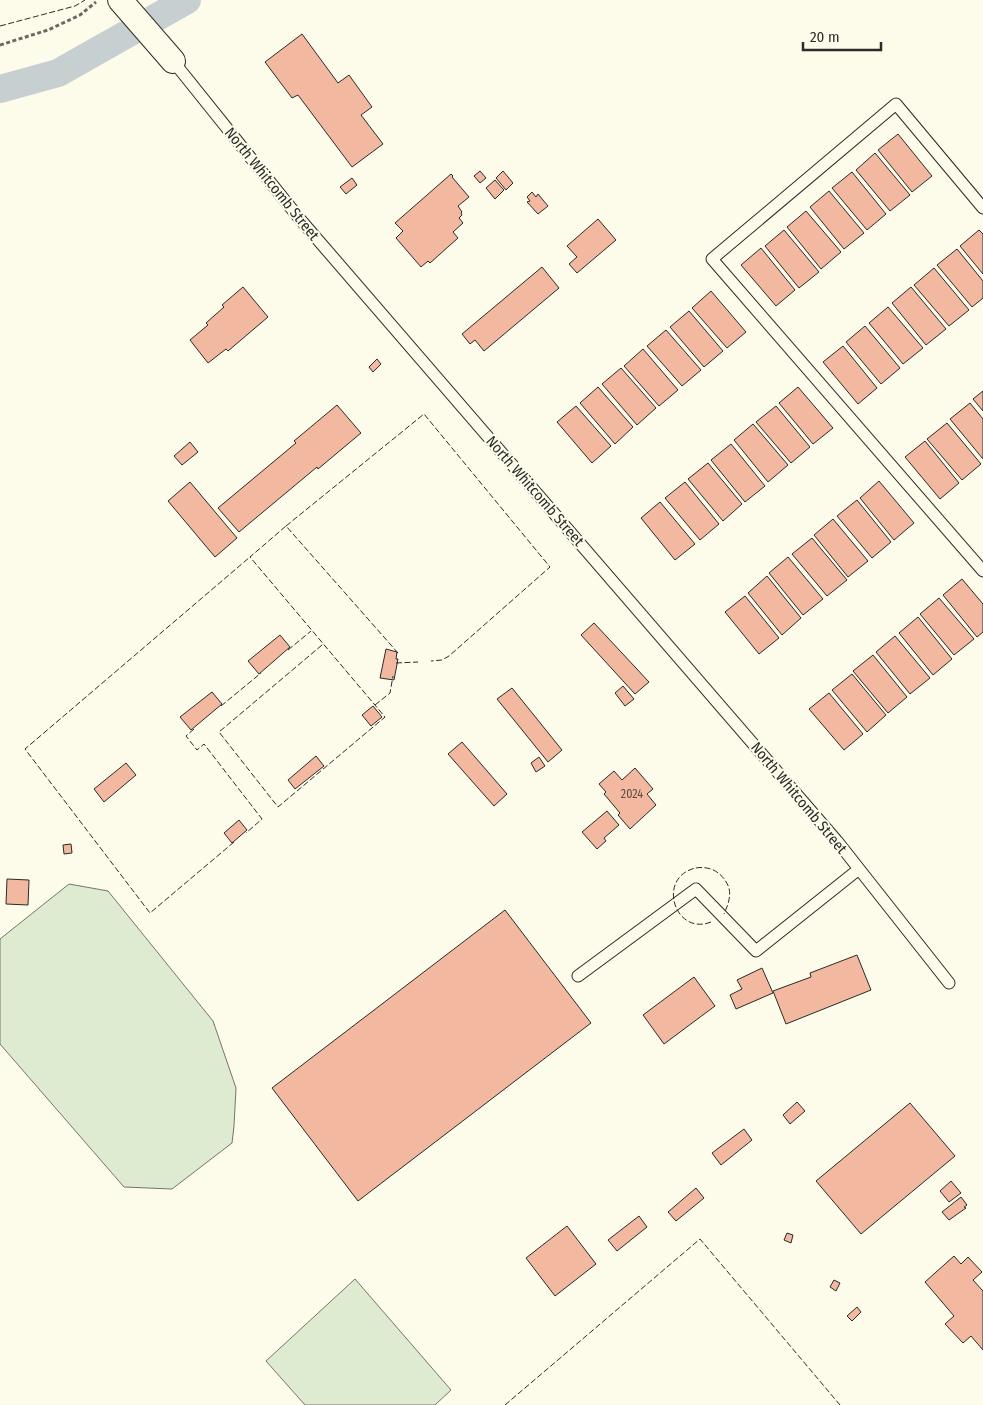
<svg xmlns="http://www.w3.org/2000/svg" width="983" height="1405" font-family="'Fira Sans Condensed',sans-serif">
  <style>
    .green { fill: #deebd1; stroke: #74746e }
    .lines { fill: none; stroke-linecap: round; stroke-linejoin: round }
    .canal { stroke: #c7d0d0; stroke-width: 28 }
    .building { fill: #f2b8a0; stroke: #2b2b2b }
    .service-casing { stroke: #2b2b2b; stroke-width: 13 }
    .minor-casing { stroke: #2b2b2b; stroke-width: 26 }
    .path { stroke: #6a6964; stroke-width: 3; stroke-dasharray: 4 2.5; stroke-linecap: butt }
    .service { stroke: #fdfbea; stroke-width: 11 }
    .minor { stroke: #fdfbea; stroke-width: 24 }
    .fence { stroke: #2b2b2b; stroke-width: 1; stroke-dasharray: 6 2.5; stroke-linecap: butt }
    .labels { text-anchor: middle; stroke-width: 4; stroke-linejoin: round; paint-order: stroke }
    .number-label { font-size: 12px; fill: #5d4e48 }
    .street-label { font-size: 15px; fill: #2b2b2b; stroke: #fdfbea }
  </style>
  <rect width="100%" height="100%" fill="#fdfbea"/>
  <!-- green -->
  <path class="green" d="M69,884L108,891L213,1021L236,1088L234,1126L232,1143L172,1189L124,1187L0,1044V939Z
    M355,1279L451,1390L435,1405H305L266,1361Z"/>
  <g class="lines">
    <!-- canal -->
    <path class="canal" d="M0,89L58,73L187,0"/>
  </g>
  <!-- building -->
  <path class="building" d="M302,34L338,83L349,75L372,107L361,115L383,144L352,167L298,95L292,98L265,62Z
    M898,134L932,176L912,192L878,150Z
    M875,153L910,195L890,211L856,170Z
    M480,171L486,178L480,183L474,176Z
    M503,171L513,183L506,190L496,178Z
    M852,172L886,214L867,230L832,188Z
    M451,174L453,176L452,177L469,197L458,206L462,212L461,213L462,215L459,218L463,223L453,232L458,238L430,263L428,261L421,267L396,238L403,231L395,223Z
    M352,178L357,185L346,194L340,187Z
    M495,180L504,190L495,199L486,188Z
    M829,191L864,233L844,249L810,207Z
    M532,192L536,197L538,194L548,206L538,214L527,202L530,201L527,197Z
    M806,211L841,252L821,269L787,227Z
    M598,219L616,240L577,273L569,264L577,257L567,246Z
    M784,230L819,272L799,288L765,246Z
    M979,230L983,234V274L960,246Z
    M761,248L795,290L776,306L741,265Z
    M957,249L983,281V298L972,307L937,265Z
    M542,267L559,288L484,351L475,340L470,344L462,334Z
    M934,268L969,310L949,326L914,285Z
    M243,287L268,317L228,351L226,349L208,363L190,340L208,325L206,323L224,307L222,305Z
    M911,287L946,329L926,345L892,303Z
    M711,291L746,332L727,348L692,308Z
    M888,307L923,348L903,364L869,323Z
    M689,311L723,351L704,367L670,327Z
    M865,326L900,368L881,384L846,342Z
    M666,330L701,370L682,386L647,346Z
    M843,346L877,388L858,404L823,362Z
    M643,349L678,390L659,406L624,366Z
    M377,359L381,364L373,372L369,367Z
    M621,368L656,408L637,425L602,384Z
    M598,387L633,427L615,444L580,403Z
    M798,387L833,428L813,444L779,403Z
    M983,391V411L973,399Z
    M970,403L983,419V459L950,419Z
    M337,405L361,433L318,469L317,467L239,532L218,508L296,443L294,441Z
    M576,406L611,446L592,463L557,422Z
    M776,406L810,447L791,463L756,422Z
    M947,423L981,464L962,480L927,439Z
    M753,424L788,465L768,482L734,440Z
    M925,441L959,483L940,499L905,457Z
    M190,442L198,452L182,465L174,456Z
    M731,444L765,486L745,502L711,460Z
    M708,463L742,504L723,521L688,479Z
    M879,481L914,523L894,540L860,498Z
    M190,482L237,538L215,557L168,501Z
    M685,482L719,524L700,540L665,498Z
    M857,500L891,542L872,558L837,516Z
    M660,502L695,544L675,560L641,518Z
    M833,519L868,561L848,577L814,535Z
    M812,538L847,580L827,596L792,554Z
    M788,557L823,599L803,615L769,573Z
    M767,576L801,618L782,635L748,593Z
    M962,579L983,604V632L977,637L943,595Z
    M745,596L779,638L759,654L725,612Z
    M939,598L974,639L954,655L920,614Z
    M918,617L952,659L933,675L899,633Z
    M594,623L649,682L635,694L581,635Z
    M280,635L290,647L259,674L248,661Z
    M895,636L930,678L910,694L876,652Z
    M386,649L397,652L396,659H398L394,680L380,678Z
    M873,655L907,697L888,713L853,671Z
    M852,674L886,715L867,732L832,690Z
    M623,686L634,699L625,706L615,693Z
    M512,688L562,750L548,762L497,699Z
    M212,692L222,704L191,730L180,717Z
    M829,693L863,734L844,750L809,709Z
    M373,706L382,717L371,726L362,715Z
    M462,742L507,794L494,806L448,754Z
    M316,756L324,766L295,789L288,780Z
    M539,757L545,766L536,772L531,763Z
    M126,763L136,775L104,802L94,789Z
    M635,768L653,789L647,794L656,805L630,829L618,815L620,813L604,794L606,792L599,784L614,771L622,780Z
    M607,811L619,825L604,838L606,841L597,849L582,832Z
    M239,820L247,830L232,843L224,833Z
    M71,844L72,853L64,854L63,845Z
    M7,879L29,880L28,905L6,904Z
    M505,910L591,1023L358,1201L272,1088Z
    M857,955L871,990L786,1024L773,991L811,977L810,973Z
    M762,968L773,993L736,1009L730,995L742,989L737,980Z
    M694,977L715,1006L664,1044L643,1015Z
    M797,1102L805,1111L790,1124L783,1115Z
    M910,1103L955,1156L861,1234L816,1181Z
    M744,1129L752,1140L721,1165L712,1153Z
    M951,1181L961,1193L949,1202L940,1191Z
    M696,1188L704,1198L676,1221L668,1212Z
    M961,1197L967,1205L964,1207L966,1208L949,1220L942,1212Z
    M639,1216L647,1227L617,1251L608,1240Z
    M567,1226L596,1264L555,1296L526,1258Z
    M787,1233L793,1235L791,1243L784,1240Z
    M954,1256L961,1264L968,1257L982,1272L973,1280L983,1291V1350L971,1336L963,1343L945,1324L954,1316L925,1282Z
    M834,1280L840,1283L836,1291L830,1287Z
    M857,1307L861,1312L852,1321L847,1316Z"/>
  <g class="lines">
    <defs>
      <path id="service" d="M173,61L299,218L837,841L949,983
        M983,208L896,104L712,259L983,571
        M578,976L696,889L756,951L859,869"/>
      <path id="minor" d="M120,0L173,61"/>
    </defs>
    <!-- service casing -->
    <use href="#service" class="service-casing"/>
    <!-- minor casing -->
    <use href="#minor" class="minor-casing"/>
    <!-- path -->
    <path class="path" d="M0,45L48,30L80,15L96,2"/>
    <!-- service -->
    <use href="#service" class="service"/>
    <!-- minor -->
    <use href="#minor" class="minor"/>
    <!-- fence -->
    <path class="fence" d="M0,26L75,6L85,0
      M286,526L424,414L550,567L449,656L442,660L431,661
      M322,645L219,732L278,807L385,717L250,557L286,526L398,653L397,654
      M288,650L311,631
      M396,663L418,662
      M375,705L390,693L393,676
      M221,706L261,673
      M194,729L186,736L197,750L204,744L262,819L246,833
      M234,842L150,913L25,749L250,557
      M711,922C676,936 657,881 692,869C698,867 704,867 711,869C719,872 726,879 729,888C731,897 728,905 724,914
      M505,1405L700,1239L840,1405"/>
  </g>
  <g class="labels">
    <!-- number labels -->
    <g class="number-label">
      <text x="632" y="798">2024</text>
    </g>
    <!-- street labels -->
    <g class="street-label">
      <text transform="translate(272 184) rotate(51)" y="5">North Whitcomb Street</text>
      <text transform="translate(535 491) rotate(49)" y="5">North Whitcomb Street</text>
      <text transform="translate(799 798) rotate(50)" y="5">North Whitcomb Street</text>
    </g>
  </g>
  <!-- scale -->
  <path d="M803 42v8h78v-8" fill="none" stroke="#2b2b2b" stroke-width="2.5"/>
  <text x="810" y="42" font-size="15" fill="#2b2b2b" stroke="#fdfbea" stroke-width="4" paint-order="stroke">20 m</text>
</svg>
